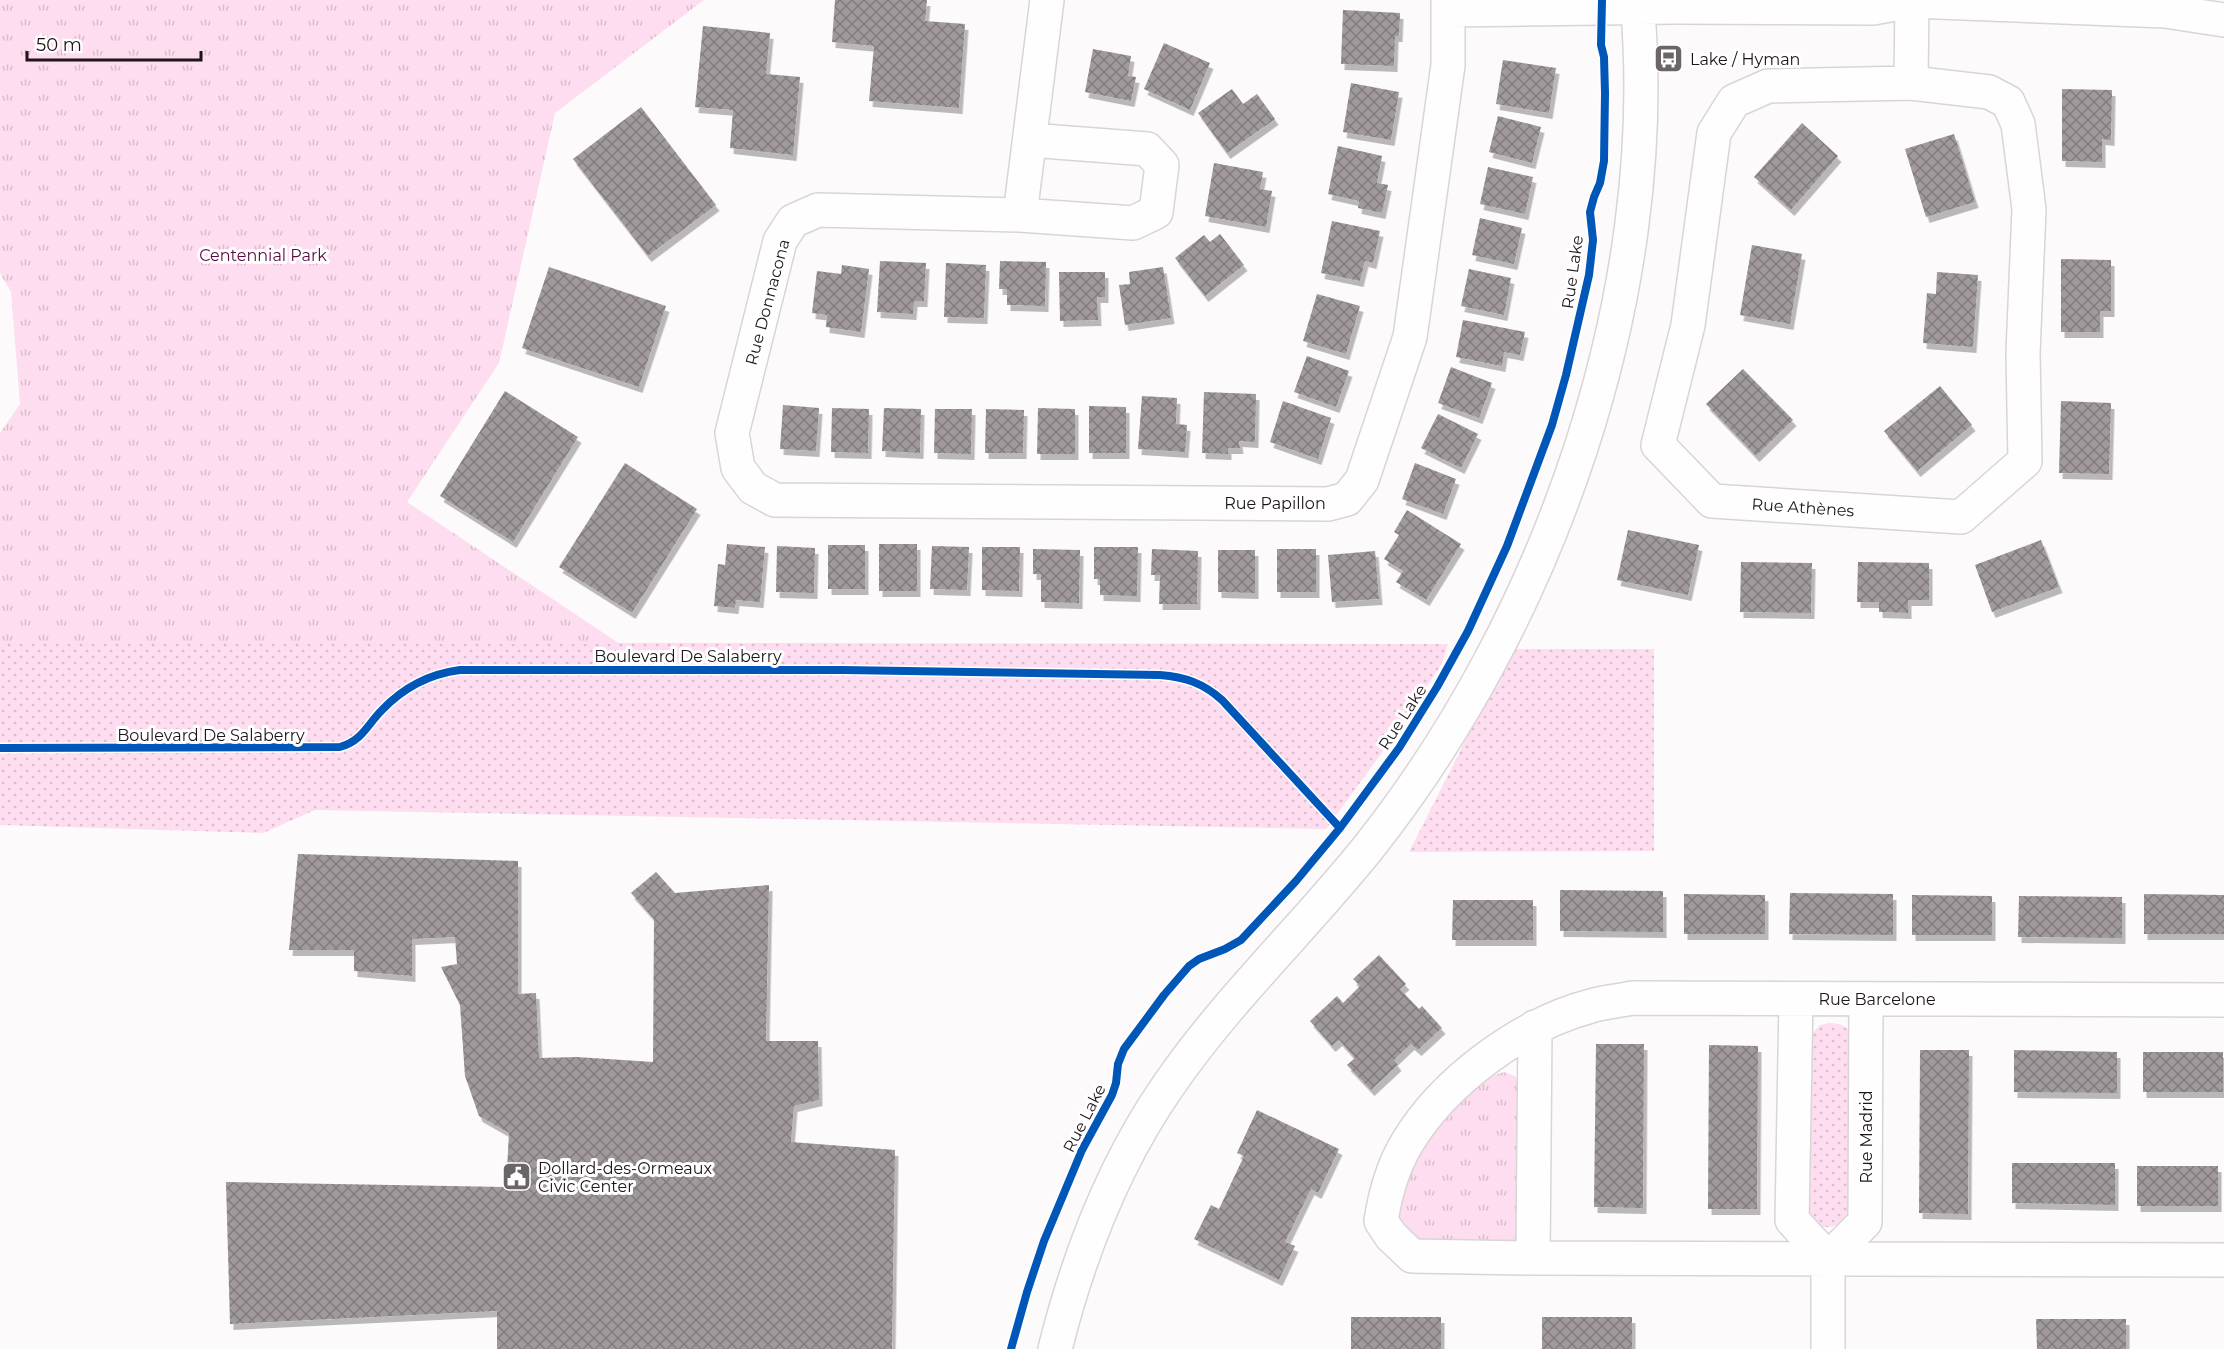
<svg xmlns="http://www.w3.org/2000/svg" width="2224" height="1349" font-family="Montserrat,sans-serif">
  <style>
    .grass { fill: url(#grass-dots) }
    .park { fill: url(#park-tufts) }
    .building { fill: url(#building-cross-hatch); filter: url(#shadow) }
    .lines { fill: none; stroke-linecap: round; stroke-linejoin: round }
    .minor-casing { stroke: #dad4d7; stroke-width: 36 }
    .minor { stroke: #fffefe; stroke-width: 33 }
    .cycleway-casing { stroke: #fff; stroke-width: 11 }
    .cycleway { stroke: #0057b8; stroke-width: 8 }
    .labels { text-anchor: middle; stroke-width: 6; stroke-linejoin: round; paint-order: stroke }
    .poi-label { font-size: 16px; fill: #1d1519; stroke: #fff; text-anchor: start }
    .park-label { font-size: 16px; fill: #5b0942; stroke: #fff }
    .street-label { font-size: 16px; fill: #1d1519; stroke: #fff }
  </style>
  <defs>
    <pattern id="grass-dots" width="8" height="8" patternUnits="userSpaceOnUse" patternTransform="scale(1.5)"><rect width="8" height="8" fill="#fdddef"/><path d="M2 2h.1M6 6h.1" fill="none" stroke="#d8bdcc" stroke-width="1.8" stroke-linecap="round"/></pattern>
    <pattern id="park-tufts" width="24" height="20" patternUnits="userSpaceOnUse" patternTransform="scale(1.5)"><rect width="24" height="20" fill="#fdddef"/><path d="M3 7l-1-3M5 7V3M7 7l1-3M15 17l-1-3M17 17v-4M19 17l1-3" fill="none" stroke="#d8bdcc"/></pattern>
    <pattern id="building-cross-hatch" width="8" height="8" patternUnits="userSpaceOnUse" patternTransform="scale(1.5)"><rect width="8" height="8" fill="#a09a9d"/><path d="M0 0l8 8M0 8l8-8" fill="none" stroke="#827c7f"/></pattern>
    <filter id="shadow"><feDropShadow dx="3.5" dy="6" stdDeviation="0" flood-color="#0004"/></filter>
  </defs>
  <rect width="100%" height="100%" fill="#fdfafb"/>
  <!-- grass -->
  <path class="grass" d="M0,642L1448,644L1441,665L1389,743L1326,829L315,810L263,833L0,825Z
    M1512,649H1654V851L1409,852Z
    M1831,1023C1843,1024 1848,1027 1853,1038L1851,1213C1841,1228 1831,1228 1814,1226L1807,1217L1812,1034L1820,1025Z"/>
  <!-- park -->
  <path class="park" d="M0,0H704L555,113L499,363L407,502L620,644L0,642V433L20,404L11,292L0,273Z
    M1504,1072L1515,1076L1521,1086L1517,1242L1506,1246L1412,1239L1395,1214L1412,1163L1432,1134L1482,1079Z"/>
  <!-- building -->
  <path class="building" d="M835,0H927L925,21L965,24L959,108L869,101L874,46L832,42Z
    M1343,10L1400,13L1399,36H1395L1394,66L1341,64Z
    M703,26L770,33L766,74L800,77L793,155L730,148L733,110L695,107Z
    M1164,43L1210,63L1190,110L1144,89Z
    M1093,49L1131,56L1128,76L1136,77L1131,101L1085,92Z
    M1503,60L1556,68L1549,113L1496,104Z
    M1351,83L1399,92L1391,140L1343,132Z
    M1232,89L1243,104L1257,94L1275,119L1227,153L1198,113Z
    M2062,89L2112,90L2111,140L2102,139V162L2062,161Z
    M641,107L716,205L648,256L573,159Z
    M1498,116L1541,127L1532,163L1489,152Z
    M1802,123L1838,156L1791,210L1754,177Z
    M1954,134L1975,202L1926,217L1905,149Z
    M1338,146L1382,156L1377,183L1388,185L1382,213L1358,208L1359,201L1328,194Z
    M1214,163L1263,172L1260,189L1272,191L1266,227L1205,216Z
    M1488,167L1533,177L1525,214L1480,204Z
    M1480,218L1522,228L1514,264L1472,255Z
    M1332,221L1380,231L1373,263L1365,261L1360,281L1321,273Z
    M1220,234L1244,265L1205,296L1175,258L1204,235L1210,242Z
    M1752,245L1802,254L1790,324L1740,315Z
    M2061,259L2111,260V311H2100V332H2061Z
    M880,261L926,263L924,301H914L913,314L877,312Z
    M1000,261L1046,262L1045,306L1007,305V289H999Z
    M946,263L986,265L984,318L944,317Z
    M842,265L869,269L861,332L826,327L827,315L812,313L817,271L841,274Z
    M549,267L666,306L639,387L522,348Z
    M1163,267L1171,318L1125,325L1119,285L1130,284L1129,272Z
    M1469,269L1511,278L1504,315L1461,306Z
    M1059,272H1105V297H1097L1098,320L1060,321Z
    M1937,272L1978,275L1973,347L1923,343L1927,293L1936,294Z
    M1317,294L1360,306L1346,354L1303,341Z
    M1463,320L1525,332L1520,355L1504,352L1502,366L1456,357Z
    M1307,356L1349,371L1336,407L1294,392Z
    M1451,367L1492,383L1479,418L1438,403Z
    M1743,369L1793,420L1756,456L1706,404Z
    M1940,386L1972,425L1917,471L1884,431Z
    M505,391L578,437L513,542L440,496Z
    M1204,392L1256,394L1255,442L1239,441L1240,448H1228V454L1202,453Z
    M1142,396L1177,398L1176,424L1187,425L1185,452L1138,449Z
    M1283,401L1331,418L1318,459L1270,442Z
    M2061,401L2111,403L2109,474L2059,473Z
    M783,405L819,408L816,451L780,449Z
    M1089,406L1126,407V453H1089Z
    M832,408L869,409L868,453L831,452Z
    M884,408L921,409L920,453L882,451Z
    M1038,408L1075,409V454H1037Z
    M935,409H972L971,454L934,453Z
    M986,409L1024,410L1023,453H985Z
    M1438,414L1478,434L1461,468L1421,448Z
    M625,463L697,509L632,613L559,567Z
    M1415,463L1456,479L1443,514L1402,499Z
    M1407,510L1461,544L1426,600L1396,582L1403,571L1384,559L1399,535L1394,532Z
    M1628,530L1699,545L1688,595L1617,580Z
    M2041,540L2059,587L1992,612L1975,565Z
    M727,544L765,547L760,602L736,600L735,608L714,606L718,564L725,565Z
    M879,544H917V591H879Z
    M828,545H865V589H828Z
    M777,546L815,548L814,593L776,592Z
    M932,546L969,547L967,590L930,589Z
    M982,547H1020L1019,591L982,590Z
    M1094,547H1138L1137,596L1100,595V579H1094Z
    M1033,549L1080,550L1079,603L1041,602V574H1033Z
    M1152,549L1198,551L1197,604H1159L1160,575H1151Z
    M1277,549H1316V592H1277Z
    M1218,550H1255V593L1218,592Z
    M1375,551L1379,599L1332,602L1328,555Z
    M1741,562L1812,563L1811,613L1740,612Z
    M1858,562L1929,563V600H1908V613L1879,612V602H1857Z
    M298,854L518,861V994L536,993L539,1058L577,1057L653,1062L654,919L631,893L656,872L675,893L769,885L766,1041H818L819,1100L794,1106L791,1142L895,1150L892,1349H497V1311L230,1324L226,1182L506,1187L509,1133L479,1116L465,1076L460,1005L441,967L457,964L455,937L412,939V976L354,971V950H289Z
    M1560,890L1663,891V932L1560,931Z
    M1790,893L1893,894V935L1789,934Z
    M1684,894L1765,895V934H1684Z
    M2144,894L2224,895V934H2144Z
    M1912,895L1992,896V935H1912Z
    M2019,896L2122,897V938L2018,937Z
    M1453,900H1533V940H1452Z
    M1379,955L1406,984L1400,989L1419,1009L1422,1006L1442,1028L1418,1050L1411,1044L1394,1060L1398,1065L1371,1090L1347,1065L1355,1058L1339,1040L1332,1046L1310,1021L1337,996L1343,1003L1360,986L1353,979Z
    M1596,1044H1644L1643,1208L1594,1207Z
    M1709,1045L1758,1046L1757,1209H1708Z
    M1920,1050H1969L1968,1214L1919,1213Z
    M2014,1050L2117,1052V1093L2014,1092Z
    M2143,1052H2223V1092H2143Z
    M1257,1110L1339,1149L1318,1193L1311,1189L1285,1242L1295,1246L1279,1280L1194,1239L1211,1205L1219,1209L1244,1156L1237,1153Z
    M2012,1163H2115V1205L2012,1203Z
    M2137,1166H2218V1206H2137Z
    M1351,1317H1441V1349H1351Z
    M1542,1317H1632V1349H1542Z
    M2036,1319H2126V1349H2037Z"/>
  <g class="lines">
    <defs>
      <path id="minor" d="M1047,0L1020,215L818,210L793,221L780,241L732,433L738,468L753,488L775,500L1328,504L1347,499L1362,480L1410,337L1448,65V0
        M1448,10L1674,7L1873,8L1912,1L2165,11L2224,20
        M1911,83L1768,86L1734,101L1714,133L1688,325L1658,445L1712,501L1961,517L2025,461L2023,353L2029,209L2018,124L2008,102L1989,92L1911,83L1912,0
        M1020,215L1133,223L1156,212L1162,165L1147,149L1030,140
        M1796,999L1792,1220L1828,1259V1349
        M2224,1000L1632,998C1619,1001 1605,1002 1591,1006C1522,1024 1444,1081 1407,1143C1393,1166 1385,1195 1381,1221L1391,1236L1412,1256L1533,1258L2224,1260
        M1533,1258L1535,1027
        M1828,1259L1865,1222L1866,999
        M1055,1349C1078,1257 1114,1164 1168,1086C1227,1000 1303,929 1368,848C1550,619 1664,293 1637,0"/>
    </defs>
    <!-- minor casing -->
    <use href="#minor" class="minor-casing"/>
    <!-- minor -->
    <use href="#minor" class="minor"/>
    <defs>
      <path id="cycleway" d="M0,748L340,747C362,741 367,725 382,710C403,688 429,674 460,670H843L1160,675C1185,677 1203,683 1222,700L1340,828
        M1011,1349L1027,1292L1044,1241L1082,1150L1112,1095L1116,1083L1118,1064L1124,1049L1164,995L1189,966L1199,959L1225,949L1241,940L1296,881L1340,828L1399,748L1437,687L1468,631L1507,546L1552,425L1566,375L1589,275L1593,240L1590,212L1594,197L1600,183L1604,161L1605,93L1604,57L1601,45L1602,0"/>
    </defs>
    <!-- cycleway casing -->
    <use href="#cycleway" class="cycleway-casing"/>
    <!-- cycleway -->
    <use href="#cycleway" class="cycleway"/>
  </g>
  <!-- icons -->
  <defs>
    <symbol id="bus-square" viewBox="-11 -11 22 22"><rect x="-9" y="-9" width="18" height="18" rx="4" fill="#6b6568" stroke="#fff"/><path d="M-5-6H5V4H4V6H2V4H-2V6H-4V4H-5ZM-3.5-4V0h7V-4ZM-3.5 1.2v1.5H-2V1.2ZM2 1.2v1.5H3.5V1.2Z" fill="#fff"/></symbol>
    <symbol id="civic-square" viewBox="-11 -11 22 22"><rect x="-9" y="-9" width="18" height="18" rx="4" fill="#6b6568" stroke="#fff"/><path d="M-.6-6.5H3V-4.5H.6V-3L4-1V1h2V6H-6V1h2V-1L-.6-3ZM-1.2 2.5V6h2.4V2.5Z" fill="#fff"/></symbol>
  </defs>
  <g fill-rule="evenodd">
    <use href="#bus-square" x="1652" y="42" width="33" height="33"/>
    <use href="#civic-square" x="500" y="1160" width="33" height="33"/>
  </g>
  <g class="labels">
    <!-- poi labels -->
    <g class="poi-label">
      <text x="1690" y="65">Lake / Hyman</text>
      <text x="538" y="1174">Dollard-des-Ormeaux<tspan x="538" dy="18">Civic Center</tspan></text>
    </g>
    <!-- park labels -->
    <g class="park-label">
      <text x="263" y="261">Centennial Park</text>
    </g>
    <!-- street labels -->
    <g class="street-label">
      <text transform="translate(1572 272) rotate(-82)" y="6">Rue Lake</text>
      <text transform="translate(767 302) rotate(-75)" y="6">Rue Donnacona</text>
      <text x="1275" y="509">Rue Papillon</text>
      <text transform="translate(1803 507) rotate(4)" y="6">Rue Athènes</text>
      <text x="688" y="662">Boulevard De Salaberry</text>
      <text transform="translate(1402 717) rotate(-57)" y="6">Rue Lake</text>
      <text x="211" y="741">Boulevard De Salaberry</text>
      <text x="1877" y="1005">Rue Barcelone</text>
      <text transform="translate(1084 1118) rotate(-63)" y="6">Rue Lake</text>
      <text transform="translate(1866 1137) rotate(-90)" y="6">Rue Madrid</text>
    </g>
  </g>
  <!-- scale -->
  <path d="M27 51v9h174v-9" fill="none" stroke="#1d1519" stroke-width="3"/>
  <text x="36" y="51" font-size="18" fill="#1d1519" stroke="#ffffff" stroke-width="4.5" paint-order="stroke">50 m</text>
</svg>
